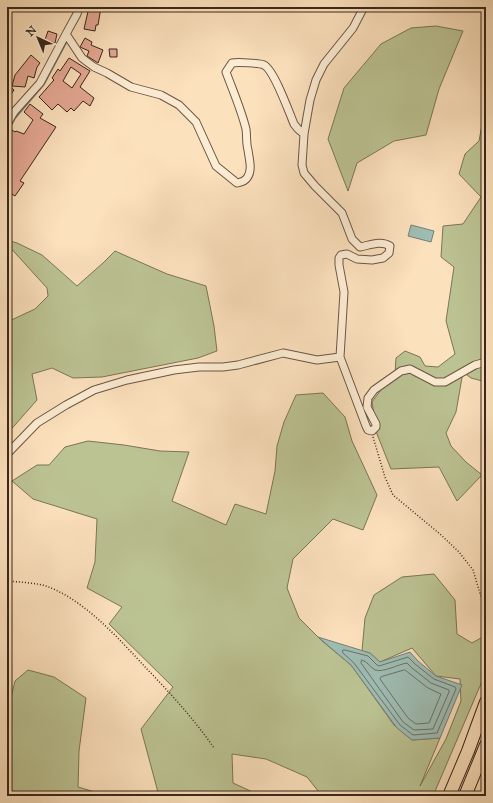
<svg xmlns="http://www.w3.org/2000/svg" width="493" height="803" font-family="'IM FELL Great Primer',serif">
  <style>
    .green { fill: #bcc393; stroke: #7a7557 }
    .water { fill: #9fbdb4; stroke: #768177 }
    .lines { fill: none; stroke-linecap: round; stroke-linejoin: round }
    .shore { stroke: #6c7268; stroke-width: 1 }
    .stream { stroke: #768177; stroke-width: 2 }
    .building { fill: #e5a894; stroke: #39271b; fill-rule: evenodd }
    .minor-casing { stroke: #6a5644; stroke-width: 9 }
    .motorway-casing { stroke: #39271b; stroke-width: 14 }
    .path { stroke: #39271b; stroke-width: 1.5; stroke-dasharray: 1 2; stroke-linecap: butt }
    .minor { stroke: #fdecd4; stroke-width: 7 }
    .motorway { stroke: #fce1bd; stroke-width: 12 }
  </style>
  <rect width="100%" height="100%" fill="#fce1bd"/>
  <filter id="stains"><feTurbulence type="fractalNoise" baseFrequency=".005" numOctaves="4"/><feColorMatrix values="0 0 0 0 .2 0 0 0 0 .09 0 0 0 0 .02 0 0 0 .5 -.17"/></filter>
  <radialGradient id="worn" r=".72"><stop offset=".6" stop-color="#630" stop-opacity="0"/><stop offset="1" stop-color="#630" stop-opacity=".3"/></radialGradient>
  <!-- green -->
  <path class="green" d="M436,26L463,31L439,89L426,135L394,141L357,163L348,191L328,139L344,88L381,44L411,28Z
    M486,102V382L471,378L463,372L456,412L446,433L451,446L466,462L482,475L457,501L439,467L391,469L377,434L372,402L383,387L395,374L396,358L405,351L420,357L425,366L438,367L455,354L446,321L454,267L441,257L443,226L463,224L481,197L459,174L465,154L479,141Z
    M7,240L17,243L42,255L77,286L103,263L115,251L167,274L206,286L214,326L217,351L198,358L102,377L73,378L52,368L32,374L37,400L7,434V322L35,309L48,296L47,288L7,244Z
    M323,393L345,417L352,441L377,495L363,530L333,519L293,559L287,588L299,618L322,641L351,665L394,725L412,740L440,738L420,786L446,739L461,701L460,679L436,676L412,648L380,662L370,653L362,651L365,618L374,595L402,577L434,574L455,600L457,634L472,643L486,635V672L433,796H322L307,777L266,759L232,754L233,783L257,794L258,796H159L141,729L173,687L109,624L122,607L87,588L95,562L97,519L33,499L12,481L37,465H49L65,447L88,441L124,445L160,451L189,452L172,501L226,525L235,504L266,514L275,471L277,446L284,422L296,395Z
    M28,670L54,677L86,698L79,751L78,787L105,795V796H7V714L15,681Z"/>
  <!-- water -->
  <path class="water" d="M411,225L434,231L431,242L408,236Z
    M318,637L370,653L380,662L410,652L418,661L436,676L462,685L440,738L412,740L397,728L351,665Z"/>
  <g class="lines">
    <!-- shore -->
    <path class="shore" d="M343,650H345L368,656L377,665L379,666L408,657L415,664L434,679L455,687L456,689L437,733L413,735L400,725L354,663L343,653Z
      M362,660C368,662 370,667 375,670C383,673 399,664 407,663L412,668L431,683L449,690V692L433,729L414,730L403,722L361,663V662Z
      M405,670L428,688L441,694L429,723L416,724L408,718L380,679L381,677Z"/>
    <!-- stream -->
    <path class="stream" d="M81,11L83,7
      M7,133L15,118L44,84L68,39"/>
  </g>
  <!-- building -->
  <path class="building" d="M89,7H101L98,25H96L95,31L84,29Z
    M48,31L57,34L55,43L45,40Z
    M85,38L92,42L91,45L103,50L98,63L87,56L89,51L80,47Z
    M109,49H117V57H110Z
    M31,55L40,63L37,67L34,78L28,76L25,87L12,86L15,75Z
    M69,58L90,71L80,87L94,98L90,106L83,101L74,111L71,108L67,112L58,104L52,110L39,97L54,80L52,78L58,69L60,71ZM71,67L81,74L72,88L63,81Z
    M7,84L14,90L7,100Z
    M30,104L43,114L40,118L56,127L20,181L24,183L15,196L7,191V143L12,136L10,135L12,130L15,132L16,131L24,134L33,120L24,112Z"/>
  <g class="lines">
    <defs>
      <path id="minor" d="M364,7L353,28L324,64L316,80L310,100L304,134L302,165L304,173L315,186L342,213L352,239L360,247C370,245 381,240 390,246L389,253L383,258L372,260L357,259L347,254L341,255L339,258V265L344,292L340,357L366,426L368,430L372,431L376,427V424L367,407L368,398L374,390L401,371L410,369L435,382H445L475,365L486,362
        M66,34L82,58L94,67L107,73L131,87L161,95L179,105L196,122L216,166L237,183C241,182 244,182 247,178C253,170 249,159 248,150C246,143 247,136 246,129C241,109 233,91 226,72L232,63C237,62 259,63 264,65C274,70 289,112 294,124L298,129L304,134
        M7,124L14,112L40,83L66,34L77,14L79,7
        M7,454L37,423L66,405L94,390L127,380L174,370L199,367H223L238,365L283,353L288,354L317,360L340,357"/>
      <path id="motorway" d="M449,796L468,751L486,702
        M465,796L486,745"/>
    </defs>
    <!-- minor casing -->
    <use href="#minor" class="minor-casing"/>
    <!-- motorway casing -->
    <use href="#motorway" class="motorway-casing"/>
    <!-- path -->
    <path class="path" d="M373,437L385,477L393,495L440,534L459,552L473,570L482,600L483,611
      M7,581C18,582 37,583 46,586C85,600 119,639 147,669C171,694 194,719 214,748"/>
    <!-- minor -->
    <use href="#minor" class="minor"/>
    <!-- motorway -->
    <use href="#motorway" class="motorway"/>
  </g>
  <!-- margin -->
  <rect width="493" height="803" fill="none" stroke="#fce1bd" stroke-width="24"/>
  <rect x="8" y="8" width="477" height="787" fill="none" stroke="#39271b" stroke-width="2"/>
  <rect x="12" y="12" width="469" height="779" fill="none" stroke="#39271b"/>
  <!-- north arrow -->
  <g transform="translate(38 38) rotate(316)" stroke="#fdecd4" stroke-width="3" paint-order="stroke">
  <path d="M0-3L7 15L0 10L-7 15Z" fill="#39271b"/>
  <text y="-6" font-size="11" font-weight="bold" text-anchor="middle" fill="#39271b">N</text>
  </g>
  <rect width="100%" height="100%" filter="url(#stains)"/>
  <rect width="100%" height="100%" fill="url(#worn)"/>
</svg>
